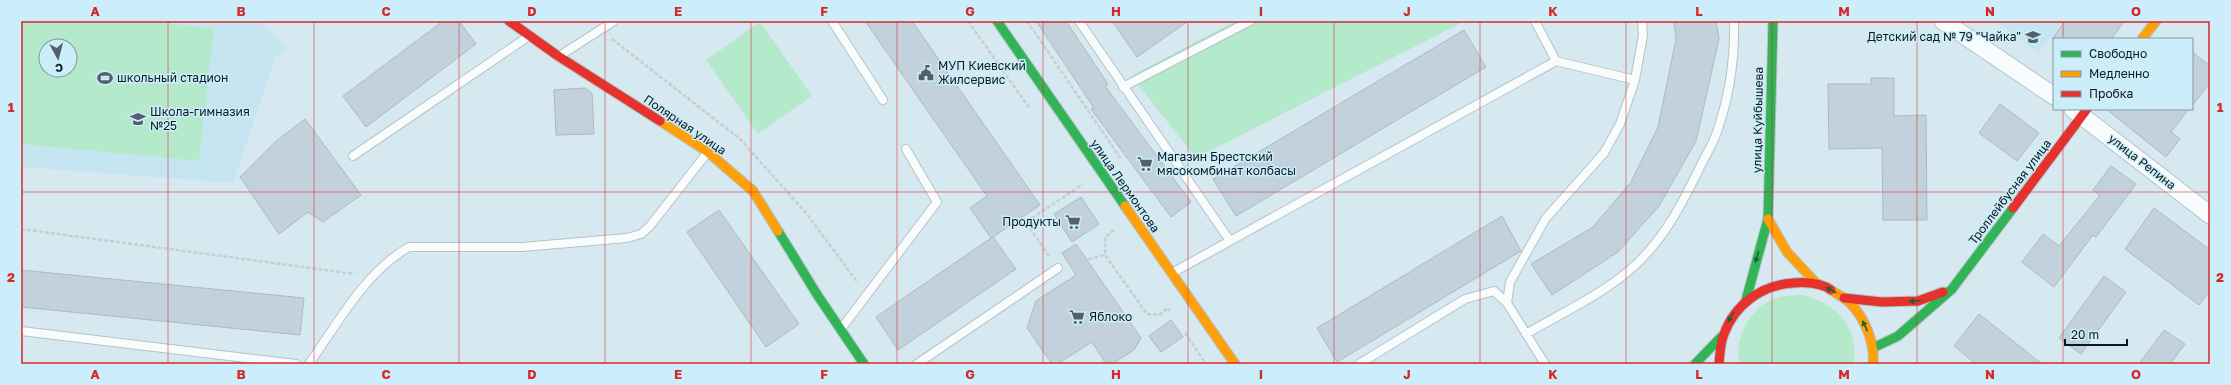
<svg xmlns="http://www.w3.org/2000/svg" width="2231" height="385" font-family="'Golos Text',sans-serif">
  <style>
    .built { fill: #c5e6f1; fill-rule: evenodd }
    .green { fill: #b4e9cc; fill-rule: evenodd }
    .building { fill: #c2d1dc; stroke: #adb9c0 }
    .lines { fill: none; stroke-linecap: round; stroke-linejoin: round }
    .lane-casing { stroke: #b4c3c8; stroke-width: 10 }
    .street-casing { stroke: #b4c3c8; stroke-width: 19 }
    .fast-casing { stroke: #b4c3c8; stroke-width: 11 }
    .slow-casing { stroke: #b4c3c8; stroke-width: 11 }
    .jam-casing { stroke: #b4c3c8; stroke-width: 11 }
    .path { stroke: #c8ced0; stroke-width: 2.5; stroke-dasharray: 4 2; stroke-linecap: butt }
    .lane { stroke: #f9fcfd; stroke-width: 8 }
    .street { stroke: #f9fcfd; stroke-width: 17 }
    .fast { stroke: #30b455; stroke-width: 9 }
    .slow { stroke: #ff9f0a; stroke-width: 9 }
    .jam { stroke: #e5322d; stroke-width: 9 }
    .oneway { fill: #1d5f37 }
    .grid { fill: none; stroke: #d62828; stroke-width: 1; stroke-opacity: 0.55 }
    .labels { text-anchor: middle; stroke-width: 3; stroke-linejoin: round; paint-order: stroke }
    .poi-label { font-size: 12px; fill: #0d191e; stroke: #cbeefa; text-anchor: start }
    .street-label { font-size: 12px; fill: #0d191e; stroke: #cbeefa }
    .neatline { fill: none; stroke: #d62828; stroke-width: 1.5 }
    .grid-label { font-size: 13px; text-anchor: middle; font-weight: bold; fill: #d62828 }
  </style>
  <rect width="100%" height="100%" fill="#d6e9f0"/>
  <!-- built -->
  <path class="built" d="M21,21H261L288,48L276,56L233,183L21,167ZM46,46H70V70H46Z
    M1995,21H2063L2038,53Z"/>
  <!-- green -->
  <path class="green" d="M21,21H146L214,29L199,161L21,144ZM46,46H70V70H46Z
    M1235,21H1465L1196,158L1131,76Z
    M760,22L812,96L758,134L706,60Z
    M1804,295C1839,306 1858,326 1854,364H1739C1735,334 1753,300 1785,296C1792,295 1798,295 1804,295Z"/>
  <!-- building -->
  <path class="building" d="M443,21H459L476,44L366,127L343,96Z
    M865,21H912L1040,205L993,237L1016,269L898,350L876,317L991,238L970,208L987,196Z
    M1036,21H1066L1108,84L1105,86L1191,202L1171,217L1091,109L1094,108Z
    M1112,21H1188L1137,57Z
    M1674,21H1716L1719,39L1696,141L1659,206L1618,252L1552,295L1531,264L1593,227L1631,182L1658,127L1676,39Z
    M2065,21H2125L2111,39H2052Z
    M1464,30L1486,67L1236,216L1213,179Z
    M2192,52L2210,66V83L2192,106Z
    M1871,78H1894V116L1926,115L1927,220H1883L1882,148L1829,149L1828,84H1871Z
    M585,88L592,93L594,134L556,135L554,90Z
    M2000,104L2039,133L2017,161L1979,133Z
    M2106,109H2189L2171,132L2180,139L2166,157Z
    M305,119L361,195L323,222L308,212L279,234L240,177L275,142Z
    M2111,166L2136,184L2096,237L2093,235L2054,287L2022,262L2043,234L2059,246L2100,195L2093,190Z
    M1081,197L1099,224L1072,242L1054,214Z
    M2154,208L2210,250V291L2199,305L2125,249Z
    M719,210L799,324L766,347L687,232Z
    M1502,216L1521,251L1337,362L1317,328Z
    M1076,244L1141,338L1134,350L1112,364H1106L1092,342L1057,364H1052L1027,328L1036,301L1076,275L1062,253Z
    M21,270L304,298L300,335L21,307Z
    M2104,276L2126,292L2081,354L2059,338Z
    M1979,314L2042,364H1976L1954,346Z
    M1171,320L1183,337L1161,352L1149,336Z
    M2164,330L2185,344L2170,364H2139Z"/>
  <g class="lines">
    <defs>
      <path id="lane" d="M832,21L883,100
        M1079,21L1230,241
        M561,55L614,21
        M1556,61L1635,80
        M1123,87L1250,21
        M353,156L529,36
        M1172,273L1556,61L1535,21
        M841,329L937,202L906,149
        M21,331L296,364
        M1526,334C1560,314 1603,294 1632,268C1663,241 1682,204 1700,167C1705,156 1713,144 1717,132C1729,97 1735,57 1734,21
        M309,364C338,323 365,272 409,247H522L627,238L641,234L650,226L707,153
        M917,364L1058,268
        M1359,364L1465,299L1494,291L1507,303
        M1545,364L1507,303L1510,282L1546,218L1604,153L1620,124L1635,80L1643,35L1642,21"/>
      <path id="street" d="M1943,21L2054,96
        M2073,109L2210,215"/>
      <path id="fast" d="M997,21L1125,206
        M778,231L818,296L864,364
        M1746,300L1768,219L1773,21
        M1873,348L1898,336L1952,289L2013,208
        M1695,364L1721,337"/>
      <path id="slow" d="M2142,39L2156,21
        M660,121L708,152L753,191L778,231
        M1125,206L1235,364
        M1768,219L1787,252L1817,284
        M1831,290C1837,294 1845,298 1850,303C1865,318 1875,343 1873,364"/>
      <path id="jam" d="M509,21L558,56L660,121
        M2013,208L2087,109
        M1844,298L1882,302L1918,301L1943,292
        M1719,364C1720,355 1720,343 1724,334C1735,304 1762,285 1793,283C1805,282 1821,283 1831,290"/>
    </defs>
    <!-- lane casing -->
    <use href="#lane" class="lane-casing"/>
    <!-- street casing -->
    <use href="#street" class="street-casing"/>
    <!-- fast casing -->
    <use href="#fast" class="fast-casing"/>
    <!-- slow casing -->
    <use href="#slow" class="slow-casing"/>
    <!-- jam casing -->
    <use href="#jam" class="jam-casing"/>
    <!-- path -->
    <path class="path" d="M968,21L1030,109
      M1027,21L1121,159
      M612,39L740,139L806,213L858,283
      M21,229L355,274
      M1114,230L1105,237V255L1147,314L1159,315L1168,308L1170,311
      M1049,256L1026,222L1083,184
      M1071,264L1105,255
      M1185,333L1206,364"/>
    <!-- lane -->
    <use href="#lane" class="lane"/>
    <!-- street -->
    <use href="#street" class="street"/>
    <!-- fast -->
    <use href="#fast" class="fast"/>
    <!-- slow -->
    <use href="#slow" class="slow"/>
    <!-- jam -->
    <use href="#jam" class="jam"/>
  </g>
  <!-- one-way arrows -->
  <defs><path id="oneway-solid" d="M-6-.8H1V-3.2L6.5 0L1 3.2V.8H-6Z"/></defs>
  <g class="oneway">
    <use href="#oneway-solid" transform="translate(1757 257) rotate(106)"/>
    <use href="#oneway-solid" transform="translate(1831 290) rotate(-153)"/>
    <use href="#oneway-solid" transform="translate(1915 301) rotate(173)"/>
    <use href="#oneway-solid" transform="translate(1731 317) rotate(122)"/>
    <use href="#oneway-solid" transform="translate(1865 326) rotate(-115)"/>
  </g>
  <!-- grid -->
  <path class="grid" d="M168,21V364M314,21V364M459,21V364M605,21V364M751,21V364M897,21V364M1043,21V364M1188,21V364M1334,21V364M1480,21V364M1626,21V364M1772,21V364M1917,21V364M2063,21V39M2063,109V364M21,192H2210"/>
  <!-- icons -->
  <defs>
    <symbol id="school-bare" viewBox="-9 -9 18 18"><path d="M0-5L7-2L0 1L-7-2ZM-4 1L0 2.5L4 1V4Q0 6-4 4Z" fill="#536268" stroke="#cbeefa" stroke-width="2.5" paint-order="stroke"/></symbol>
    <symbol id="civic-bare" viewBox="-9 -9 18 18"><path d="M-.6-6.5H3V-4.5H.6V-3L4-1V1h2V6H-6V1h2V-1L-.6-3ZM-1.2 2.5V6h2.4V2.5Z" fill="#536268" stroke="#cbeefa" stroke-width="2.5" paint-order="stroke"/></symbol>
    <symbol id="stadium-bare" viewBox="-9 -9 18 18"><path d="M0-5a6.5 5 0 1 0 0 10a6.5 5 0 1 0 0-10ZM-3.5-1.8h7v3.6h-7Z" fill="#536268" stroke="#cbeefa" stroke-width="2.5" paint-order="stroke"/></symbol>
    <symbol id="supermarket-bare" viewBox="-9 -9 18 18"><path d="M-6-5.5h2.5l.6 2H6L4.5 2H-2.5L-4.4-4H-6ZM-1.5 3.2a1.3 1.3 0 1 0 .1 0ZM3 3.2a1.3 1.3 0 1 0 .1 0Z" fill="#536268" stroke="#cbeefa" stroke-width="2.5" paint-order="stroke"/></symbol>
  </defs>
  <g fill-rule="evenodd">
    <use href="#school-bare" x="2022" y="26" width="22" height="22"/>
    <use href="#civic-bare" x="915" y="62" width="22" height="22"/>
    <use href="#stadium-bare" x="94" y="67" width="22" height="22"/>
    <use href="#school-bare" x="127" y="108" width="22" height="22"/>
    <use href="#supermarket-bare" x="1134" y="153" width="22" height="22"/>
    <use href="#supermarket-bare" x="1062" y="211" width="22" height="22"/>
    <use href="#supermarket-bare" x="1066" y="306" width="22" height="22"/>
  </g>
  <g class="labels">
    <!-- poi labels -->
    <g class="poi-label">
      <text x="2021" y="41" text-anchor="end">Детский сад № 79 "Чайка"</text>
      <text x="938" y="70">МУП Киевский<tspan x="938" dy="14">Жилсервис</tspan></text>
      <text x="117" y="82">школьный стадион</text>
      <text x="150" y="116">Школа-гимназия<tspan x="150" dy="14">№25</tspan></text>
      <text x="1157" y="161">Магазин Брестский<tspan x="1157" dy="14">мясокомбинат колбасы</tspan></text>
      <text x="1061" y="226" text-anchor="end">Продукты</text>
      <text x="1089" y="321">Яблоко</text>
    </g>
    <!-- street labels -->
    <g class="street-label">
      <text transform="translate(1758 120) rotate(-89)" y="4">улица Куйбышева</text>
      <text transform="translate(685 125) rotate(34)" y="4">Полярная улица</text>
      <text transform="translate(2142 162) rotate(38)" y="4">улица Репина</text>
      <text transform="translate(1125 186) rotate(55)" y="4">улица Лермонтова</text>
      <text transform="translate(2010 192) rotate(-53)" y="4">Троллейбусная улица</text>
    </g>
  </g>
  <!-- border -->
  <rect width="2231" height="385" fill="none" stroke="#cbeefa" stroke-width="44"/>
  <!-- legend -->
  <rect x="2053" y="38" width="140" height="72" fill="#cbeefa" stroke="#7f99a2"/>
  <rect x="2061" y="51" width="20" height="6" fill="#30b455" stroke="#7f99a2"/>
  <text x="2089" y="58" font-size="12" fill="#0d191e">Свободно</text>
  <rect x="2061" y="71" width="20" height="6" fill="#ff9f0a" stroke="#7f99a2"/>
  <text x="2089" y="78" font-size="12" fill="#0d191e">Медленно</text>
  <rect x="2061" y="91" width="20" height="6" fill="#e5322d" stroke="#7f99a2"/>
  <text x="2089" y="98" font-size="12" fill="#0d191e">Пробка</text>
  <!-- north arrow -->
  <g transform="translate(58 58) rotate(173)"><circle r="19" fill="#cbeefa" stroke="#7f99a2"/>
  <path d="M0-3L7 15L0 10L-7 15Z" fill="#536268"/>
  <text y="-6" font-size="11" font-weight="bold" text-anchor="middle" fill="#0d191e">С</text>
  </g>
  <!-- scale -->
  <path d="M2065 339v6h62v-6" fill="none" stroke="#0d191e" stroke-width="2"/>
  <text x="2071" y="339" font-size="12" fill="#0d191e" stroke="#cbeefa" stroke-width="3" paint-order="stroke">20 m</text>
  <rect x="22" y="22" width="2187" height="341" class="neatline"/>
  <g class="grid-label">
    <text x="95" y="16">A</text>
    <text x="241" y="16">B</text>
    <text x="386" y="16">C</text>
    <text x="532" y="16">D</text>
    <text x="678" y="16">E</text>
    <text x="824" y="16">F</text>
    <text x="970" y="16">G</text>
    <text x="1116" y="16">H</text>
    <text x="1261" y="16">I</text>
    <text x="1407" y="16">J</text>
    <text x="1553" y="16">K</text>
    <text x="1699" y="16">L</text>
    <text x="1844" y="16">M</text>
    <text x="1990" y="16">N</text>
    <text x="2136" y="16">O</text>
    <text x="11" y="112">1</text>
    <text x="2220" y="112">1</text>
    <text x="11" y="282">2</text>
    <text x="2220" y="282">2</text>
    <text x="95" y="379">A</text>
    <text x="241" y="379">B</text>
    <text x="386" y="379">C</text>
    <text x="532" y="379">D</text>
    <text x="678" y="379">E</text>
    <text x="824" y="379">F</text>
    <text x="970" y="379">G</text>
    <text x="1116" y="379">H</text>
    <text x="1261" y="379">I</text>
    <text x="1407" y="379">J</text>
    <text x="1553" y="379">K</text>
    <text x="1699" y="379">L</text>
    <text x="1844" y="379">M</text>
    <text x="1990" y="379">N</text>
    <text x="2136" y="379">O</text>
  </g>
</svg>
